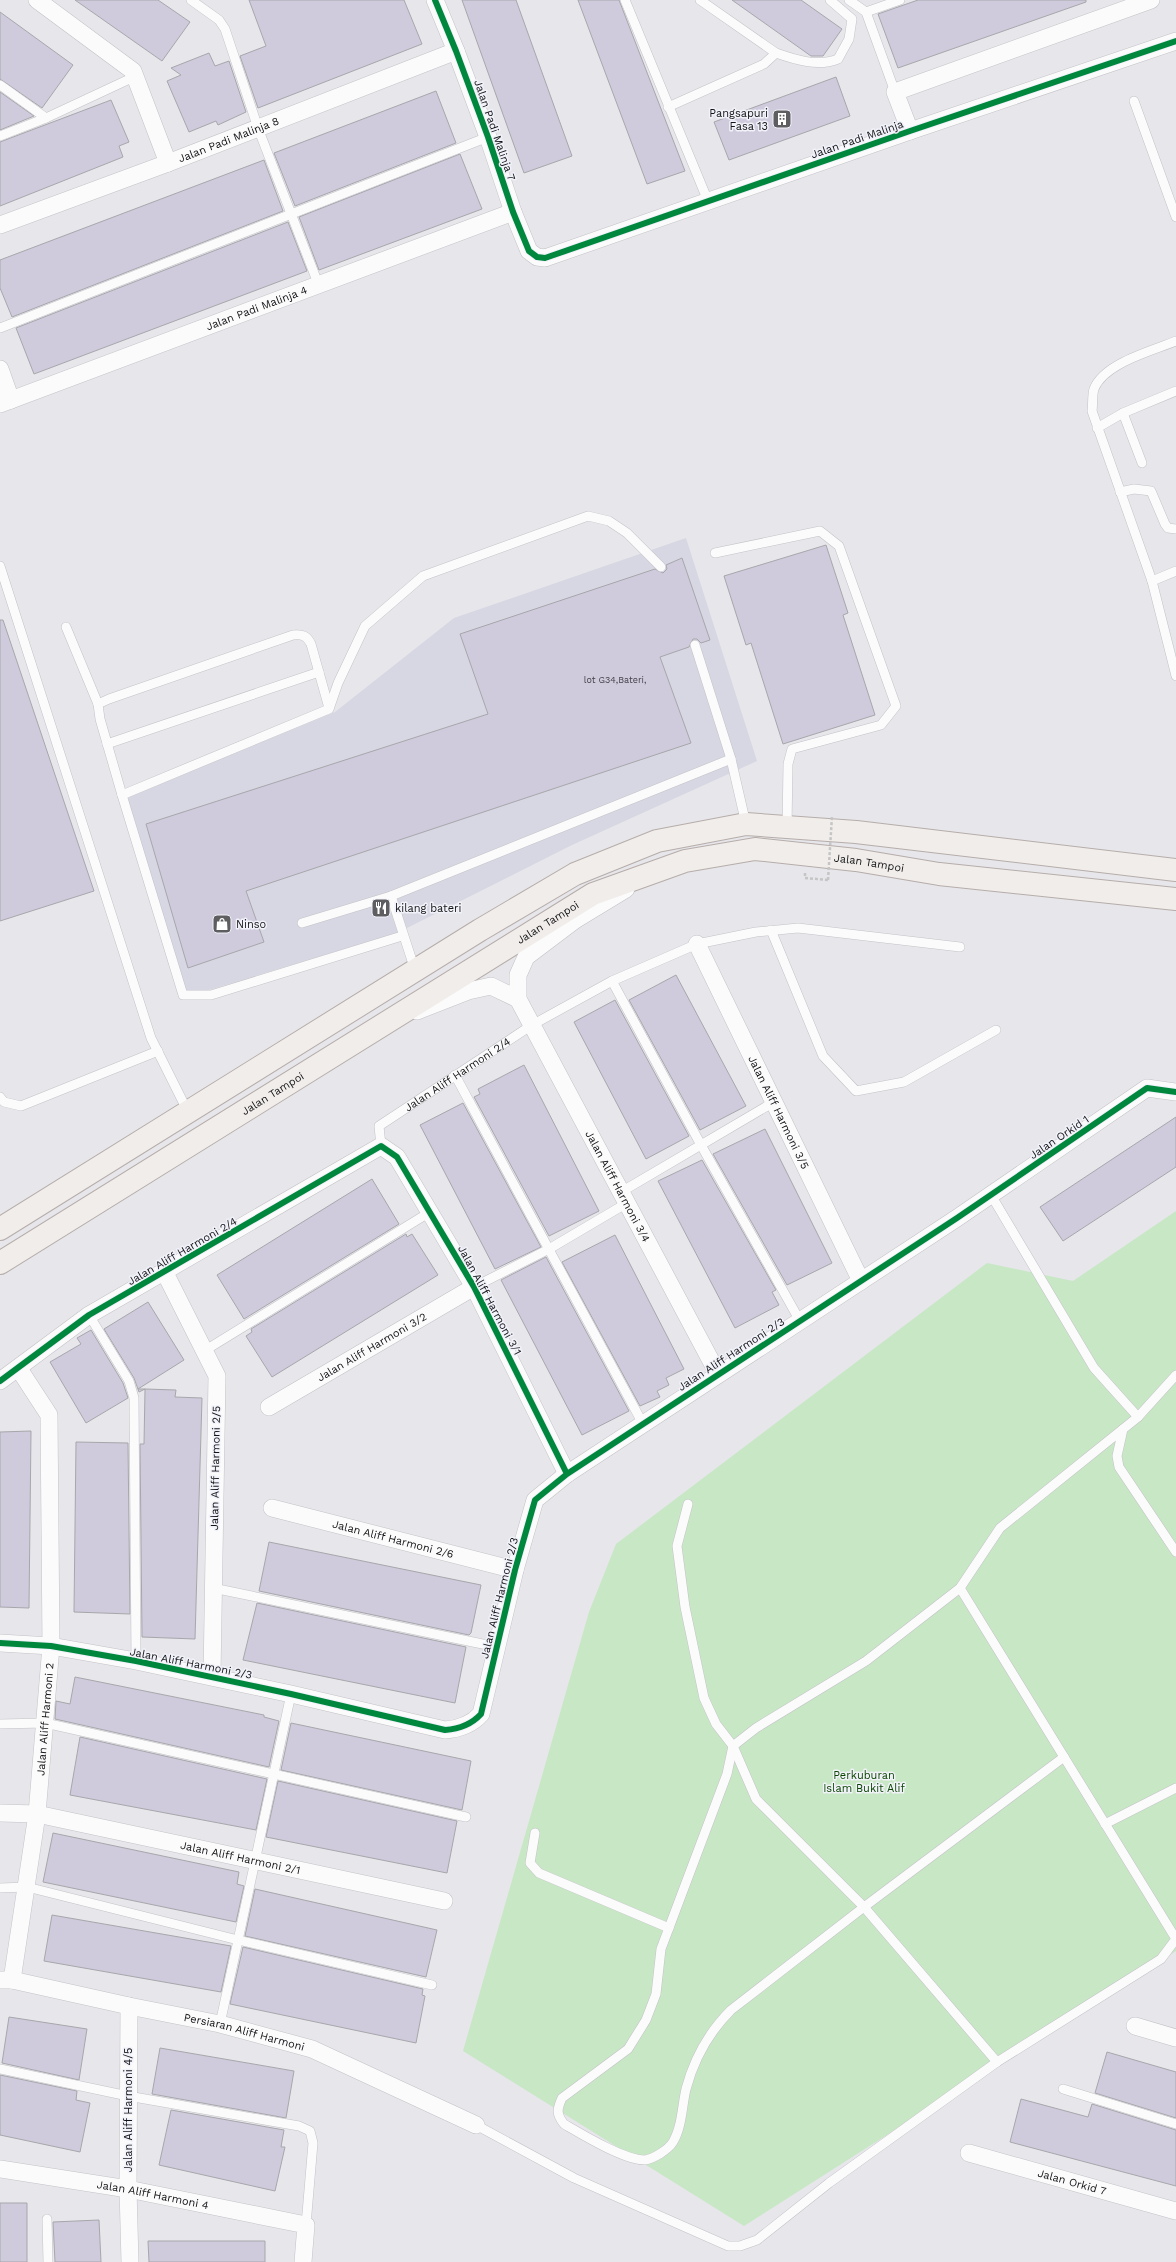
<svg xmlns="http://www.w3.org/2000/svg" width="1176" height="2262" font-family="'Work Sans',sans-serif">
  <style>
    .built { fill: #d6d7e2 }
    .green { fill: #c8e7c5 }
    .building { fill: #cfcadc; stroke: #a7a7ab }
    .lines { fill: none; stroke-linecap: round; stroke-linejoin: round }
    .lane-casing { stroke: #c3c3c7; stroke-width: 10 }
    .street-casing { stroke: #c3c3c7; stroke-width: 18 }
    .primary-casing { stroke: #b6adaa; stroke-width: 24 }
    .path { stroke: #c5c5c5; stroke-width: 2.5; stroke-dasharray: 3 2; stroke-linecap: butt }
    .lane { stroke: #fbfbfc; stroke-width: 9 }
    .street { stroke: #fbfbfc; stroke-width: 17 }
    .primary { stroke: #f1edea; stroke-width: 22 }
    .path-bridge { stroke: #c5c5c5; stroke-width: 2.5; stroke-dasharray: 3 2; stroke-linecap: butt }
    .cycleway-casing { stroke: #f1f2fa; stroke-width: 8 }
    .cycleway { stroke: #00873e; stroke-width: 6 }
    .labels { text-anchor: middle; stroke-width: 3; stroke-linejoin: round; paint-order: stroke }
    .number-label { font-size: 9px; fill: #434248 }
    .poi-label { font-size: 11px; fill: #141417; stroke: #f1f2fa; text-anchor: start }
    .street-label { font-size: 11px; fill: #141417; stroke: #f1f2fa }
    .park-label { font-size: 11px; fill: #0b4700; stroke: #f1f2fa }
  </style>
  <rect width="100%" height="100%" fill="#e6e6eb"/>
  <!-- built -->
  <path class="built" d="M686,538L757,761L572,845L397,933L209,990H186L127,798L335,712L454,618Z"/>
  <!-- green -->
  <path class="green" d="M1176,1211V1951L744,2226L463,2051L589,1612L616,1544L987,1263L1073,1281Z"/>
  <!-- building -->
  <path class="building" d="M75,0H158L190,22L162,61Z
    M249,0H404L422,44L258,108L240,56L266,46Z
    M462,0H516L572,156L524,173Z
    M578,0H619L685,171L647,184Z
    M732,0H801L842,29L823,56H811Z
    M918,0H1086V2L898,68L878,14Z
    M0,12L73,65L42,108L0,79Z
    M209,53L215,66L229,61L246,112L218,125L216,121L189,132L167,81L181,75L171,68Z
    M836,77L850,116L729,160L714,122Z
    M436,91L456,143L295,206L274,153Z
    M0,92L34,116L0,130Z
    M111,100L129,142L119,146L123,157L0,206V142Z
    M460,154L482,209L319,270L299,217Z
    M264,160L283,211L12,317L0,288V260Z
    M288,222L307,271L34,374L16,328Z
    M826,545L848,613L843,615L875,715L783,744L751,643L746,645L724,576Z
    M682,558L710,640L701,643L697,639H693L689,647L660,657L691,743L246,891L264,942L188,968L146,824L488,714L460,634L655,569L663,573L667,569L666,565Z
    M0,620H3L94,891L0,921Z
    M676,975L746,1106L700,1130L629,1000Z
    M615,1000L689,1136L646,1159L574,1022Z
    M524,1065L599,1211L549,1236L474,1097L480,1094L478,1089Z
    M463,1103L541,1247L495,1269L420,1125Z
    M1176,1117V1167L1063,1241L1040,1207Z
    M765,1129L832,1263L787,1285L713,1154Z
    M702,1160L776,1290L772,1292L779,1305L735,1328L658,1181Z
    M372,1179L399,1224L244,1319L217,1275Z
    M406,1234L407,1237L412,1234L438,1275L272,1377L246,1336L252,1332L251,1329Z
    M615,1235L684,1369L666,1378L669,1385L657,1391L660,1397L640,1406L562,1262Z
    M546,1257L629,1411L582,1435L501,1280Z
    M148,1302L184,1360L138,1389H145L139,1392L134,1378L104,1329Z
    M91,1330L123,1383L128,1398L86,1423L50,1362L81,1344L77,1338Z
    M145,1389L176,1390L175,1397L202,1398L195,1639L142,1637L140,1444H144Z
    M31,1431L29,1608L0,1607V1432Z
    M76,1442L128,1443L130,1614L74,1612Z
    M269,1542L481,1585L471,1633L469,1635L259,1591Z
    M257,1603L466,1647L455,1703L243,1660Z
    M75,1677L264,1715V1717L279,1721L269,1767L55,1719L56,1701L70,1704Z
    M291,1723L471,1761L462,1810L281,1770Z
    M80,1737L267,1779L256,1830L70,1795Z
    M278,1781L457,1821L447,1873L266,1837Z
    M53,1833L239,1872L237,1884L244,1886L236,1922L43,1882Z
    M255,1889L437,1930L426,1977L245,1936Z
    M52,1915L231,1946L221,1992L44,1961Z
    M243,1947L423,1989L422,1995L425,1996L416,2043L230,2004Z
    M9,2017L87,2029L79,2080L2,2063Z
    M160,2048L294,2071L286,2118L152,2094Z
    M1107,2052L1176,2072V2118L1095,2093Z
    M0,2075L77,2091L76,2100L90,2103L80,2152L0,2135Z
    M1021,2099L1088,2117L1092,2104L1176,2130V2186L1010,2142Z
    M171,2110L284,2130L281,2147H285L275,2191L159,2165Z
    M0,2203H27V2262H0Z
    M99,2220L101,2262H55L53,2222Z
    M148,2241H265V2262H149Z"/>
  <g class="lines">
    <defs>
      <g id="lane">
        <path d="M191,0L219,20L225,29L258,128L319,286"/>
        <path d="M625,0L708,201"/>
        <path d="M849,0L866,12L895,92"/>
        <path d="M866,12L900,0"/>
        <path d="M776,53C796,60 818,67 838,59L849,39L852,19L830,0"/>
        <path d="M0,85L46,118"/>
        <path d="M1134,101L1176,217"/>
        <path d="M668,107L764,64L776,53L700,0"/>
        <path d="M0,136L46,118L136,76"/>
        <path d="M0,328L488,137"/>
        <path d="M1176,341C1152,351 1104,363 1094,389C1092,395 1093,405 1092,411L1152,581L1176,676"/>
        <path d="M1123,413L1142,463"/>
        <path d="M1097,428L1123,413L1176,391"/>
        <path d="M1120,492L1134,489L1151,491L1165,524L1168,528L1176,529"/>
        <path d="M715,553L820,531L839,546L896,706L881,725L792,749L788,764L787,828"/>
        <path d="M0,566L151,1038L188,1112"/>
        <path d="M1152,581L1176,571"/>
        <path d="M66,627L98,704"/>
        <path d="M695,645L731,759L746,824"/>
        <path d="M107,744L319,672"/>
        <path d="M122,795L100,719L98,704L109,699L293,635C303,634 307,636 311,644L329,708"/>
        <path d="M302,923L391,896"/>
        <path d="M771,930L823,1056L856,1091L904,1082L996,1030"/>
        <path d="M402,936L211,995H183L122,795L329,709L338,683L365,626L423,576L588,516L609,521L627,533L661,567"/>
        <path d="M415,970L391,896L731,759"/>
        <path d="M612,981L701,1145L800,1321"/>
        <path d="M455,1075L643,1424"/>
        <path d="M0,1097L4,1102L21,1106L158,1051"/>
        <path id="s1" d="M381,1146L379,1126L532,1025L612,981L697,944L756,932L798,928L960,947"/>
        <path d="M621,1192L774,1102"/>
        <path d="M991,1195L1094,1368L1138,1417"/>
        <path d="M474,1287L549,1249L627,1203"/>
        <path d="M89,1315L129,1381L134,1398L136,1661"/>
        <path d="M204,1351L430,1212"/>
        <path d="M1123,1429L1117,1456L1119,1467L1176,1552"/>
        <path d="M688,1504L677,1546L685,1607L704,1698L716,1724L733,1746L756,1799L864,1907L997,2062"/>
        <path d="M213,1588L497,1647"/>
        <path d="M0,1724L45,1723L466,1817"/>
        <path d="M1064,1757L864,1907L731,2010C710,2031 694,2059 686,2089C682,2106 682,2127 673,2142C668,2150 653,2159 645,2160C624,2160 583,2135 564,2124C556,2114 557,2109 562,2098L628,2049L646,2020L656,1994L661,1949L727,1774L733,1746L756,1728L866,1661L960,1588L1000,1528L1138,1417L1176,1375"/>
        <path d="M1105,1824L1176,1788"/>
        <path d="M535,1833L530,1863L539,1873L669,1928"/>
        <path d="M0,1888L27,1887L238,1940L432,1985"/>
        <path d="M220,2024L291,1694"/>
        <path d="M0,2069L128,2096L299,2126L310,2131L313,2143L306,2225"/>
        <path d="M1063,2089L1176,2124"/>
        <path d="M476,2125L574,2178L728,2246H740L757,2240L829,2183L997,2062L1161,1959L1176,1939L960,1588"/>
        <path d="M47,2219L48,2262"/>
      </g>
      <g id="street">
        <path d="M37,0L133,71L168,163"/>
        <path d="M435,0L456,51L488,137L513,212L529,251L537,257L545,258L910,131L1176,41"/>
        <path d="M910,131L895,92L1151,0"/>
        <path id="s2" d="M0,225L168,163L456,51"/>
        <path d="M0,369L11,400"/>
        <path id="s3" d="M0,404L513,212"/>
        <path id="s4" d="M626,889L575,920L526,957L518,975V999L718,1374"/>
        <path id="s5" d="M697,944L861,1281"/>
        <path d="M417,1011L468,991L491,986L518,999"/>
        <path d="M165,1273L217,1376L212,1676"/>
        <path d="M0,1381L89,1315L381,1146L397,1157L474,1287L567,1474"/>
        <path id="s6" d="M269,1407L474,1287"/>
        <path id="s7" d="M272,1508L515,1570"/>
        <path d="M0,1643L51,1646L136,1661L291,1694L445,1730C459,1729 471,1725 481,1714L515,1570L535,1500L567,1474L957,1218L1147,1088L1176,1092"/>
        <path id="s8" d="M0,1813L37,1814L444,1901"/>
        <path id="s9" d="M0,1980H12L129,2006L220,2024L312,2049L476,2125"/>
        <path id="s10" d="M12,1980L37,1814L51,1646L49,1415L19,1369"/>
        <path d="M129,2006L128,2189L130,2262"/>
        <path d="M1135,2026L1176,2038"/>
        <path id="s11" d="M969,2153L1176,2211"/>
        <path id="s12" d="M0,2169L128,2189L306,2225L303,2262"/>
      </g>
      <g id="primary">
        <path d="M0,1229L480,930L575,874L657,841L746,824L856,832L1176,870"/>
        <path id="s13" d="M0,1263L593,894L685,861L755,849L856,860L939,874L1176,899"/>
      </g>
    </defs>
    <!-- lane casing -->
    <use href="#lane" class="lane-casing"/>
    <!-- street casing -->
    <use href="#street" class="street-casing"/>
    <!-- primary casing -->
    <use href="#primary" class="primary-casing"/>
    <!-- path -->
    <path class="path" d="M805,873V878L828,880"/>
    <!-- lane -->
    <use href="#lane" class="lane"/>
    <!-- street -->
    <use href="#street" class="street"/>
    <!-- primary -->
    <use href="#primary" class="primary"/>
    <!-- path-bridge -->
    <path class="path-bridge" d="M828,880L832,816"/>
    <defs>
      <path id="cycleway" d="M435,0L456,51L488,137L513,212L529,251L537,257L545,258L910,131L1176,41
        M0,1381L89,1315L381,1146L397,1157L474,1287L567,1474
        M0,1643L51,1646L136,1661L291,1694L445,1730C459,1729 471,1725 481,1714L515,1570L535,1500L567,1474L957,1218L1147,1088L1176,1092"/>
    </defs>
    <!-- cycleway casing -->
    <use href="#cycleway" class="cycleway-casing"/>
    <!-- cycleway -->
    <use href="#cycleway" class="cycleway"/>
  </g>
  <!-- icons -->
  <defs>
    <symbol id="building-square" viewBox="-11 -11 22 22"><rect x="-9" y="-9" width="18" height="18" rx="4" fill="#5e5e61" stroke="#f1f2fa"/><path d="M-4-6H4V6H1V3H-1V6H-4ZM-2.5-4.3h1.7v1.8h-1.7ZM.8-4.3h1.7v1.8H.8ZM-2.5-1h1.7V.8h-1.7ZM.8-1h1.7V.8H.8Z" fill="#fff"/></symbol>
    <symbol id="restaurant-square" viewBox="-11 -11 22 22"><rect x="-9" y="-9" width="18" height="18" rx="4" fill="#5e5e61" stroke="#f1f2fa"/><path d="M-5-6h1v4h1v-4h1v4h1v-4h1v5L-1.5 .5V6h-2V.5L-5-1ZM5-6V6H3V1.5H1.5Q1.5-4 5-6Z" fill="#fff"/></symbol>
    <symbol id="shop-square" viewBox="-11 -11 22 22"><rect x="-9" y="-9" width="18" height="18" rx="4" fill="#5e5e61" stroke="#f1f2fa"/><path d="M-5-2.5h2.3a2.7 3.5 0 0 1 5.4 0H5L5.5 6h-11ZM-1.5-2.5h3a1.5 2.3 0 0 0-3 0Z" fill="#fff"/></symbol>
  </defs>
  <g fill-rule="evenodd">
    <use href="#building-square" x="771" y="108" width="22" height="22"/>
    <use href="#restaurant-square" x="370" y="897" width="22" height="22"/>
    <use href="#shop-square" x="211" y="913" width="22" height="22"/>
  </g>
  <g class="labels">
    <!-- number labels -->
    <g class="number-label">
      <text x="615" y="683">lot G34,Bateri,</text>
    </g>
    <!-- poi labels -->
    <g class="poi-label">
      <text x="768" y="117" text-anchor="end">Pangsapuri<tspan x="768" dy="13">Fasa 13</tspan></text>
      <text x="395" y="912">kilang bateri</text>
      <text x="236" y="928">Ninso</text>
    </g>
    <!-- street labels -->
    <g class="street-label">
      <text transform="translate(495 130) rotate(71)" y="4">Jalan Padi Malinja 7</text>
      <text transform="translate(857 139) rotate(-19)" y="4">Jalan Padi Malinja</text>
      <text dy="4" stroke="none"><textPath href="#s2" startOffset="244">Jalan Padi Malinja 8</textPath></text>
      <text dy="4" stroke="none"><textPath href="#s3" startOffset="274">Jalan Padi Malinja 4</textPath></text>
      <text dy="4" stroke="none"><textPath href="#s13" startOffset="982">Jalan Tampoi</textPath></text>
      <text dy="4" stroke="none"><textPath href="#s13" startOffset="645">Jalan Tampoi</textPath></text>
      <text dy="4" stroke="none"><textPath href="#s1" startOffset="114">Jalan Aliff Harmoni 2/4</textPath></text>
      <text dy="4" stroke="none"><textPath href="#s13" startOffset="321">Jalan Tampoi</textPath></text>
      <text dy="4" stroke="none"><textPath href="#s5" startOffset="187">Jalan Aliff Harmoni 3/5</textPath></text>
      <text transform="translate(1059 1137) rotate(-34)" y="4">Jalan Orkid 1</text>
      <text dy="4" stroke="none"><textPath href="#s4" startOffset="377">Jalan Aliff Harmoni 3/4</textPath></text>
      <text transform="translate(182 1251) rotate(-30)" y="4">Jalan Aliff Harmoni 2/4</text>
      <text transform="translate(490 1300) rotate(62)" y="4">Jalan Aliff Harmoni 3/1</text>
      <text dy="4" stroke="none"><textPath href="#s6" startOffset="119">Jalan Aliff Harmoni 3/2</textPath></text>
      <text transform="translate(731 1354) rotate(-33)" y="4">Jalan Aliff Harmoni 2/3</text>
      <text transform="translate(215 1468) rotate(-89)" y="4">Jalan Aliff Harmoni 2/5</text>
      <text dy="4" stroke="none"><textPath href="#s7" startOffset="125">Jalan Aliff Harmoni 2/6</textPath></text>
      <text transform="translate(499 1598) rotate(-76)" y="4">Jalan Aliff Harmoni 2/3</text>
      <text transform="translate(191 1663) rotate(11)" y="4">Jalan Aliff Harmoni 2/3</text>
      <text dy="4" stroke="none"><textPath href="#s10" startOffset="263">Jalan Aliff Harmoni 2</textPath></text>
      <text dy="4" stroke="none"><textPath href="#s8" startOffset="245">Jalan Aliff Harmoni 2/1</textPath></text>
      <text dy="4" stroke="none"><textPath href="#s9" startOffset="250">Persiaran Aliff Harmoni</textPath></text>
      <text transform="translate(128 2110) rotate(-90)" y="4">Jalan Aliff Harmoni 4/5</text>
      <text dy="4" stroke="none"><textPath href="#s11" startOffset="107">Jalan Orkid 7</textPath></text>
      <text dy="4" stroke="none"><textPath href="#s12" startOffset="155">Jalan Aliff Harmoni 4</textPath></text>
    </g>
    <!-- park labels -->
    <g class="park-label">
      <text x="864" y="1779">Perkuburan<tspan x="864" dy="13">Islam Bukit Alif</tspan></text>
    </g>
  </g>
</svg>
